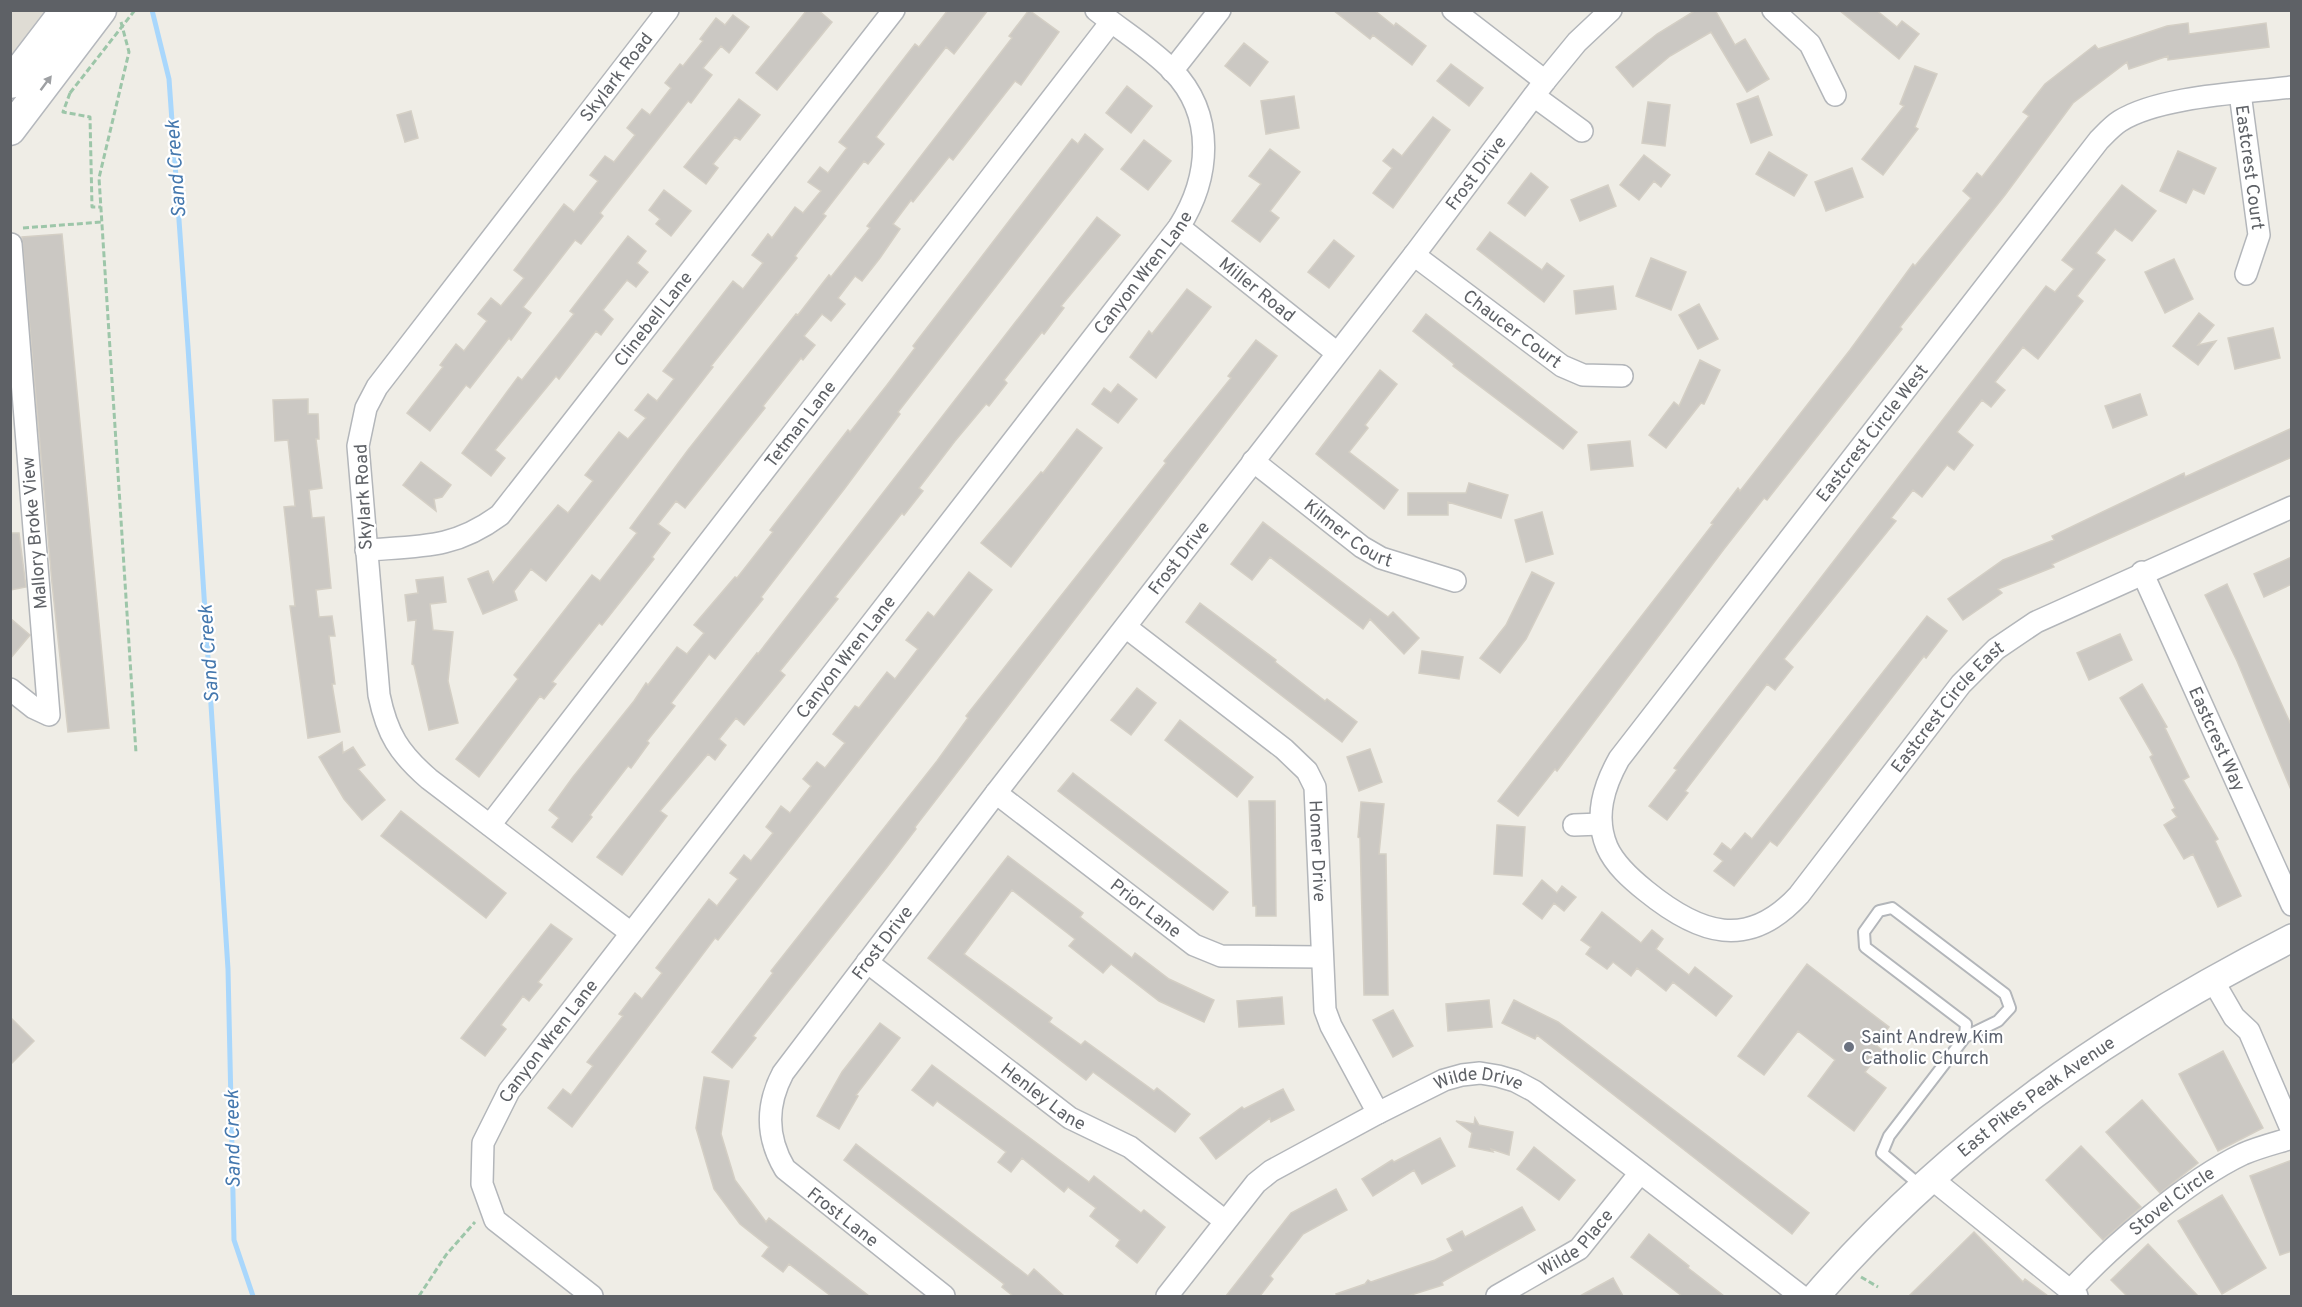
<svg xmlns="http://www.w3.org/2000/svg" width="2302" height="1307" font-family="Overpass,sans-serif">
  <style>
    .education { fill: #dfdcd4 }
    .lines { fill: none; stroke-linecap: round; stroke-linejoin: round }
    .stream { stroke: #a9d7fc; stroke-width: 5 }
    .building { fill: #cbc8c3; stroke: #d4cfc5; stroke-width: 1.5 }
    .service-casing { stroke: #b3b6ba; stroke-width: 14 }
    .minor-casing { stroke: #b3b6ba; stroke-width: 24 }
    .tertiary-casing { stroke: #b3b6ba; stroke-width: 30 }
    .secondary-casing { stroke: #b5b8bd; stroke-width: 33 }
    .path { stroke: #9dc6a9; stroke-width: 3; stroke-dasharray: 6 3; stroke-linecap: butt }
    .service { stroke: #fff; stroke-width: 10 }
    .minor { stroke: #fff; stroke-width: 21 }
    .tertiary { stroke: #fff; stroke-width: 27 }
    .secondary { stroke: #fff; stroke-width: 30 }
    .path-bridge { stroke: #9dc6a9; stroke-width: 3; stroke-dasharray: 6 3; stroke-linecap: butt }
    .oneway { fill: #9ea0a3 }
    .worship-dot { fill: #6b7280; stroke: #fff; stroke-width: 2 }
    .labels { text-anchor: middle; stroke-width: 4.5; stroke-linejoin: round; paint-order: stroke }
    .street-label { font-size: 18px; fill: #5e6166; stroke: #fff }
    .worship-label { font-size: 18px; fill: #5b616d; stroke: #fff; text-anchor: start }
    .water-label { font-size: 20px; font-style: italic; fill: #4578ae; stroke: #fff }
  </style>
  <rect width="100%" height="100%" fill="#efede6"/>
  <!-- education -->
  <path class="education" d="M11,11H50L11,62Z"/>
  <g class="lines">
    <!-- stream -->
    <path class="stream" d="M152,10L169,79L188,347L228,969L234,1240L253,1296"/>
  </g>
  <!-- building -->
  <path class="building" d="M807,10H818L832,22L777,90L756,73Z
    M948,10H988L954,54L946,47L876,137L884,144L868,164L864,161L823,214L826,216L795,256L797,258L711,366L713,367L546,581L531,569L514,591L517,600L483,614L468,579L488,571L493,583L558,505L568,513L593,481L585,475L619,432L628,439L646,418L635,410L648,394L657,401L674,379L663,371L733,281L743,289L763,263L752,255L768,234L772,238L795,207L803,213L821,191L808,182L820,167L828,173L847,148L839,142L915,44L919,47Z
    M1029,10L1059,32L1021,85L1015,81L953,160L949,157L913,202L911,200L893,224L900,229L880,258L862,281L855,276L838,298L845,304L831,321L822,314L804,336L815,345L803,360L801,358L763,406L765,408L685,508L676,501L658,524L670,533L652,557L654,559L602,625L599,623L552,682L556,684L544,699L540,696L479,777L456,759L518,679L514,675L592,575L600,581L637,533L630,528L688,450L796,314L798,315L829,275L831,277L870,228L867,226L1012,38L1009,36Z
    M1333,10H1374L1394,26L1396,23L1426,46L1412,65L1373,35L1370,39Z
    M1696,10H1715L1735,45L1745,39L1769,79L1747,92L1711,32L1670,56L1633,87L1616,67L1657,34Z
    M1839,10H1876L1897,27L1902,21L1919,34L1899,59Z
    M733,15L749,27L729,53L721,46L703,68L712,75L691,103L688,101L600,213L603,216L581,244L575,240L523,307L531,313L511,340L509,338L470,388L466,385L430,431L407,413L443,367L440,365L456,344L464,351L487,321L478,314L491,298L501,306L524,278L514,270L564,204L574,212L598,181L590,175L605,156L614,162L635,135L627,128L642,109L650,115L671,88L665,83L680,64L683,66L703,41L700,39L716,18L725,25Z
    M2188,23L2189,34L2266,23L2269,47L2168,60V56L2129,69L2127,62L2073,103L2005,195L1900,327L1902,329L1767,500L1764,498L1724,549L1557,771L1555,769L1518,816L1498,801L1713,524L1711,523L1738,488L1740,491L1850,350L1913,264L1915,266L1971,198L1963,191L1977,173L1982,177L2029,116L2023,112L2045,84L2095,45L2098,49L2167,26Z
    M1244,43L1268,62L1250,86L1225,66Z
    M1451,64L1483,88L1469,106L1437,81Z
    M1915,66L1937,74L1915,127L1918,129L1883,175L1862,159L1904,106L1900,104Z
    M1127,86L1152,106L1131,133L1106,113Z
    M1294,96L1299,128L1266,134L1261,101Z
    M1758,96L1772,135L1751,143L1737,104Z
    M739,99L760,115L740,140L735,137L713,164L718,168L706,184L684,167Z
    M1648,102L1670,105L1665,146L1642,143Z
    M411,111L418,138L405,142L397,115Z
    M1433,117L1450,130L1393,208L1373,193L1392,168L1383,161L1393,149L1402,156Z
    M1085,134L1103,149L898,412L900,414L845,488L761,597L763,599L715,659L709,654L671,703L675,706L647,741L649,743L631,768L628,766L590,815L592,817L572,842L552,827L559,818L549,810L573,777L634,701L646,683L648,685L677,647L687,654L704,633L694,625L735,577L737,578L773,532L770,530L848,430L850,432L887,385L915,348L913,346L1072,139L1078,144Z
    M1144,140L1171,161L1148,190L1121,169Z
    M1270,149L1300,172L1270,211L1279,218L1260,242L1232,221L1261,184L1249,176Z
    M2178,151L2216,168L2204,194L2193,189L2186,203L2160,191Z
    M1769,152L1807,175L1794,196L1756,174Z
    M1644,155L1670,175L1661,187L1654,181L1639,200L1620,185Z
    M1852,168L1863,197L1826,211L1815,182Z
    M1531,173L1548,187L1525,216L1508,203Z
    M1608,185L1616,206L1580,221L1571,200Z
    M2122,185L2156,211L2132,241L2115,229L2096,253L2105,260L2077,296L2083,301L2038,359L2023,347L1995,382L2005,390L1991,407L1982,400L1957,432L1973,445L1954,470L1947,465L1922,497L1913,490L1891,518L1896,521L1784,659L1793,667L1775,690L1767,684L1685,791L1688,793L1667,820L1649,806L1677,770L1674,768L2046,286L2055,292L2074,269L2062,260Z
    M664,190L691,211L671,236L656,224L660,219L649,210Z
    M1097,217L1120,235L1061,306L1064,308L1044,334L1042,332L1004,380L1007,383L989,406L986,404L955,441L919,488L923,491L904,515L902,513L835,597L838,599L780,671L785,675L772,691L744,725L736,718L719,739L726,745L715,760L708,754L660,811L667,816L622,875L597,857L757,653L758,654Z
    M1490,232L1542,270L1547,263L1564,276L1544,302L1477,249Z
    M62,234L109,728L68,732L52,583L22,237Z
    M628,236L646,251L637,263L648,272L636,287L627,280L603,310L613,319L601,335L596,331L559,379L556,376L495,450L505,458L491,476L462,453L518,377L522,380L574,314L570,311Z
    M1334,240L1354,256L1329,288L1308,272Z
    M1651,258L1686,272L1671,310L1636,296Z
    M2174,259L2193,299L2165,313L2145,272Z
    M1613,286L1616,309L1576,314L1574,291Z
    M1187,289L1211,307L1156,378L1130,357L1149,331L1152,334Z
    M1699,304L1718,339L1698,349L1679,315Z
    M2199,313L2214,325L2198,345L2216,341L2198,365L2173,346Z
    M1426,314L1577,432L1563,449L1453,366L1454,364L1413,331Z
    M2273,328L2280,358L2235,369L2228,338Z
    M1256,340L1277,356L915,827L916,829L887,867L753,1036L756,1038L732,1068L712,1052L773,973L771,971L937,761L968,718L966,716L1166,463L1164,461L1231,378L1228,376Z
    M1700,360L1720,370L1704,404L1701,403L1666,448L1649,435L1674,402L1679,406Z
    M1380,370L1397,384L1365,425L1368,428L1349,452L1398,490L1384,509L1316,454Z
    M1118,384L1137,399L1118,423L1092,404L1104,388L1111,393Z
    M2140,394L2147,415L2113,428L2105,406Z
    M308,399V414H318L319,439H316L322,488L309,490L312,518L324,517L331,588L316,590L319,617L332,616L335,636H329L335,684H332L340,732L308,738L290,606H295L284,507L295,506L288,440L275,441L273,400Z
    M2292,428V457L2052,564L2054,567L1998,589L2002,593L1963,620L1948,599L2003,560L2054,540L2052,536L2184,473L2185,477Z
    M1077,429L1102,448L1011,567L981,543L1041,472L1043,473Z
    M1630,441L1633,466L1591,470L1588,445Z
    M421,462L451,485L442,497L434,499L436,511L403,485Z
    M1469,483L1508,495L1501,518L1448,502V515H1408V493H1466Z
    M1542,512L1553,554L1526,562L1515,520Z
    M1263,522L1388,617L1393,612L1419,638L1404,654L1370,619L1363,629L1270,557L1252,580L1231,564Z
    M10,533H19L26,587L10,590Z
    M2292,557V584L2264,597L2254,574Z
    M969,572L992,590L718,940L715,938L572,1127L548,1108L563,1089L571,1095L593,1066L587,1062L623,1016L619,1014L635,993L642,999L662,973L656,968L709,899L717,906L738,879L730,873L744,855L751,861L773,833L766,827L781,806L790,813L811,786L803,779L817,762L825,768L845,743L833,734L855,706L859,708L887,672L895,679L918,649L906,640L928,612L934,617Z
    M1532,572L1554,583L1526,639L1500,673L1480,658L1506,625Z
    M443,577L446,602L430,604L433,630L453,632L448,681L458,723L429,730L414,665L412,664L416,620L408,621L405,595L418,593L416,580Z
    M2227,584L2292,727V792L2237,661L2205,595Z
    M1200,603L1276,660L1275,662L1325,701L1327,699L1357,722L1342,742L1186,622Z
    M1927,616L1947,631L1926,658L1924,656L1777,846L1770,841L1734,886L1714,871L1723,861L1714,854L1722,843L1731,850L1745,833L1752,839Z
    M10,618L30,635L10,659Z
    M2120,634L2132,660L2089,680L2077,653Z
    M1422,651L1463,657L1459,679L1419,673Z
    M2142,684L2167,727L2165,728L2189,777L2183,780L2218,839L2215,841L2241,896L2218,907L2193,854L2184,859L2164,825L2177,817L2172,810L2175,808L2150,757L2153,755L2120,698Z
    M1137,688L1156,703L1131,735L1111,720Z
    M1180,720L1253,777L1237,797L1165,740Z
    M342,742L343,753L353,747L365,765L358,769L385,800L362,820L344,799L319,757Z
    M1370,749L1382,782L1359,791L1347,757Z
    M1073,773L1228,892L1213,910L1058,791Z
    M1249,801H1275L1276,916H1256V906H1253Z
    M1361,802L1384,804L1379,854H1386L1388,995H1364L1360,838L1358,837Z
    M401,811L506,893L486,918L381,836Z
    M1497,825L1525,827L1522,876L1494,874Z
    M1008,856L1083,913L1080,917L1132,958L1135,953L1169,979L1214,1000L1204,1022L1159,1001L1111,964L1103,973L1069,946L1075,939L1012,890L964,954L1052,1018L1049,1022L1081,1045L1085,1041L1154,1091L1157,1088L1190,1114L1175,1132L1093,1072L1086,1080L928,958Z
    M1542,880L1557,893L1562,886L1576,897L1564,911L1554,903L1542,919L1523,904Z
    M1602,912L1641,943L1652,930L1663,939L1656,949L1689,975L1695,967L1732,996L1716,1016L1673,982L1666,991L1637,968L1631,976L1613,962L1607,969L1586,954L1591,947L1581,940Z
    M551,924L572,939L538,982L542,985L529,1001L523,996L501,1025L506,1029L485,1056L461,1038Z
    M1807,964L1889,1027L1876,1045L1882,1050L1865,1072L1886,1088L1854,1131L1808,1096L1835,1060L1798,1031L1764,1075L1738,1056Z
    M1282,997L1284,1024L1239,1027L1237,1001Z
    M1489,1000L1492,1027L1448,1031L1446,1004Z
    M1514,1000L1558,1022L1809,1213L1792,1234L1537,1035L1535,1039L1502,1023Z
    M1393,1010L1413,1046L1393,1057L1373,1020Z
    M10,1017L34,1041L10,1065Z
    M880,1023L900,1038L856,1095L858,1096L839,1129L817,1116L842,1072Z
    M2223,1051L2263,1128L2218,1151L2179,1074Z
    M932,1065L1089,1182L1094,1176L1141,1213L1144,1210L1165,1227L1137,1263L1116,1246L1120,1240L1090,1216L1096,1208L1068,1187L1064,1192L1022,1158L1011,1172L998,1162L1006,1152L937,1101L933,1106L912,1090Z
    M704,1077L729,1081L721,1134L735,1180L766,1222L769,1218L869,1296H831L789,1264L783,1272L762,1256L769,1247L740,1224L714,1189L696,1128Z
    M1283,1089L1294,1110L1271,1122L1270,1118L1216,1159L1200,1138L1242,1107L1244,1109Z
    M2142,1100L2198,1163L2160,1193L2106,1132Z
    M1475,1118L1479,1125L1513,1132L1509,1155L1491,1149L1493,1152L1469,1147L1472,1133L1456,1121L1474,1124Z
    M1440,1138L1455,1166L1422,1184L1414,1170L1373,1196L1362,1179L1392,1160L1394,1162Z
    M856,1144L1028,1276L1034,1269L1064,1296H1013L1002,1287L1004,1284L844,1160Z
    M2081,1146L2141,1207L2103,1240L2046,1180Z
    M1534,1147L1575,1180L1559,1200L1517,1169Z
    M2292,1160V1251L2280,1255L2250,1176Z
    M1336,1189L1347,1210L1303,1234L1270,1276L1273,1279L1260,1296H1226L1291,1213Z
    M2222,1195L2266,1268L2222,1294L2178,1221Z
    M1522,1207L1535,1230L1442,1282L1443,1285L1408,1296H1337L1336,1294L1365,1284L1368,1280L1371,1282L1435,1260L1453,1251L1447,1239L1462,1231L1465,1237Z
    M1974,1232L2023,1282L2025,1279L2048,1296H1909Z
    M1649,1234L1689,1266L1688,1268L1724,1296H1682L1631,1257Z
    M2148,1244L2198,1296H2127L2111,1280Z
    M1613,1278L1623,1296H1580Z"/>
  <g class="lines">
    <defs>
      <path id="service" d="M1922,1187L1882,1153L1889,1136L1965,1037L1966,1024L1865,947L1864,932L1879,911L1892,908L2005,994L2010,1008L1998,1021L1965,1037"/>
      <g id="minor">
        <path d="M1453,10L1545,81"/>
        <path d="M1773,10L1810,44L1835,95"/>
        <path d="M1172,71L1220,10"/>
        <path id="s1" d="M2292,87C2244,93 2160,96 2120,121C2112,126 2105,134 2099,140L1619,759C1604,786 1594,816 1607,847C1615,865 1631,879 1646,891C1699,934 1748,951 1799,895L1961,684L1996,649L2036,622L2292,507"/>
        <path id="s2" d="M2240,93L2259,235L2246,274"/>
        <path d="M1534,96L1582,131"/>
        <path id="s3" d="M1179,227L1337,353"/>
        <path id="s4" d="M1414,255L1562,366L1583,375L1622,376"/>
        <path id="s5" d="M1253,461L1362,547L1381,558L1455,581"/>
        <path id="s6" d="M366,550C421,546 454,549 500,515L894,10"/>
        <path id="s7" d="M2142,572L2292,905"/>
        <path id="s8" d="M1127,628L1284,749L1307,771L1315,787L1325,1010L1331,1026L1378,1113"/>
        <path d="M10,689L34,708L49,715L11,244"/>
        <path id="s9" d="M996,793L1194,945L1221,956L1321,957"/>
        <path id="s10" d="M490,825L1111,22"/>
        <path d="M1574,825L1601,824"/>
        <path id="s11" d="M631,933L429,779C399,753 387,734 379,695L358,446L366,408L377,387L668,10"/>
        <path id="s12" d="M867,962L1070,1118L1130,1147L1225,1221"/>
        <path d="M2212,979L2234,1017L2249,1031L2292,1131"/>
        <path d="M1932,1179L2077,1296"/>
        <path id="s13" d="M2070,1291C2111,1246 2188,1180 2243,1154C2259,1147 2276,1143 2292,1138"/>
        <path id="s14" d="M592,1296L495,1220L482,1184L483,1143L509,1091L1179,227C1210,178 1216,115 1172,70C1151,48 1121,30 1096,10"/>
        <path id="s15" d="M944,1296L785,1169C766,1137 766,1105 783,1073L996,793L1414,255L1545,81L1577,42L1611,10"/>
        <path id="s16" d="M1167,1296L1256,1183L1271,1171L1378,1113L1444,1080L1462,1075L1480,1073L1498,1076L1515,1081L1534,1091L1801,1296"/>
        <path id="s17" d="M1497,1296L1579,1249L1640,1173"/>
      </g>
      <g id="tertiary">
        <path id="s18" d="M1816,1296C1950,1141 2109,1031 2292,938"/>
      </g>
      <path id="secondary" d="M10,83L66,10
        M10,130L101,10"/>
    </defs>
    <!-- service casing -->
    <use href="#service" class="service-casing"/>
    <!-- minor casing -->
    <use href="#minor" class="minor-casing"/>
    <!-- tertiary casing -->
    <use href="#tertiary" class="tertiary-casing"/>
    <!-- secondary casing -->
    <use href="#secondary" class="secondary-casing"/>
    <!-- path -->
    <path class="path" d="M121,22L129,52L99,178L136,753
      M70,93L63,112L90,117L92,207H101
      M23,228L102,222
      M1861,1277L1878,1287
      M419,1296L446,1255L475,1222"/>
    <!-- service -->
    <use href="#service" class="service"/>
    <!-- minor -->
    <use href="#minor" class="minor"/>
    <!-- tertiary -->
    <use href="#tertiary" class="tertiary"/>
    <!-- secondary -->
    <use href="#secondary" class="secondary"/>
    <!-- path-bridge -->
    <path class="path-bridge" d="M70,93L135,10"/>
  </g>
  <!-- one-way arrows -->
  <defs><path id="oneway-solid" d="M-6-.8H1V-3.2L6.5 0L1 3.2V.8H-6Z" transform="scale(1.5)"/></defs>
  <use class="oneway" href="#oneway-solid" transform="translate(46 83) rotate(-53)"/>
  <!-- markers -->
  <circle class="worship-dot" cx="1849" cy="1047" r="6"/>
  <g class="labels">
    <!-- street labels -->
    <g class="street-label">
      <text dy="6" stroke="none"><textPath href="#s11" startOffset="1058">Skylark Road</textPath></text>
      <text dy="6" stroke="none"><textPath href="#s2" startOffset="75">Eastcrest Court</textPath></text>
      <text dy="6" stroke="none"><textPath href="#s15" startOffset="1440">Frost Drive</textPath></text>
      <text dy="6" stroke="none"><textPath href="#s14" startOffset="1296">Canyon Wren Lane</textPath></text>
      <text dy="6" stroke="none"><textPath href="#s3" startOffset="100">Miller Road</textPath></text>
      <text dy="6" stroke="none"><textPath href="#s6" startOffset="390">Clinebell Lane</textPath></text>
      <text dy="6" stroke="none"><textPath href="#s4" startOffset="123">Chaucer Court</textPath></text>
      <text dy="6" stroke="none"><textPath href="#s10" startOffset="507">Tetman Lane</textPath></text>
      <text transform="translate(1872 433) rotate(-52)" y="6">Eastcrest Circle West</text>
      <text transform="translate(363 497) rotate(-93)" y="6">Skylark Road</text>
      <text dy="6" stroke="none"><textPath href="#s5" startOffset="120">Kilmer Court</textPath></text>
      <text transform="translate(34 533) rotate(-95)" y="6">Mallory Broke View</text>
      <text dy="6" stroke="none"><textPath href="#s15" startOffset="954">Frost Drive</textPath></text>
      <text dy="6" stroke="none"><textPath href="#s14" startOffset="810">Canyon Wren Lane</textPath></text>
      <text dy="6" stroke="none"><textPath href="#s1" startOffset="1554">Eastcrest Circle East</textPath></text>
      <text dy="6" stroke="none"><textPath href="#s7" startOffset="183">Eastcrest Way</textPath></text>
      <text dy="6" stroke="none"><textPath href="#s8" startOffset="312">Homer Drive</textPath></text>
      <text dy="6" stroke="none"><textPath href="#s9" startOffset="189">Prior Lane</textPath></text>
      <text dy="6" stroke="none"><textPath href="#s15" startOffset="468">Frost Drive</textPath></text>
      <text dy="6" stroke="none"><textPath href="#s14" startOffset="324">Canyon Wren Lane</textPath></text>
      <text dy="6" stroke="none"><textPath href="#s16" startOffset="394">Wilde Drive</textPath></text>
      <text dy="6" stroke="none"><textPath href="#s12" startOffset="222">Henley Lane</textPath></text>
      <text dy="6" stroke="none"><textPath href="#s18" startOffset="298">East Pikes Peak Avenue</textPath></text>
      <text dy="6" stroke="none"><textPath href="#s13" startOffset="136">Stovel Circle</textPath></text>
      <text transform="translate(843 1217) rotate(38)" y="6">Frost Lane</text>
      <text dy="6" stroke="none"><textPath href="#s17" startOffset="96">Wilde Place</textPath></text>
    </g>
    <!-- worship labels -->
    <g class="worship-label">
      <text x="1861" y="1043">Saint Andrew Kim<tspan x="1861" dy="21">Catholic Church</tspan></text>
    </g>
    <!-- water labels -->
    <g class="water-label">
      <text transform="translate(175 169) rotate(-94)" y="7">Sand Creek</text>
      <text transform="translate(208 654) rotate(-94)" y="7">Sand Creek</text>
      <text transform="translate(232 1139) rotate(-91)" y="7">Sand Creek</text>
    </g>
  </g>
  <!-- border -->
  <rect width="2302" height="1307" fill="none" stroke="#5e6166" stroke-width="24"/>
</svg>
